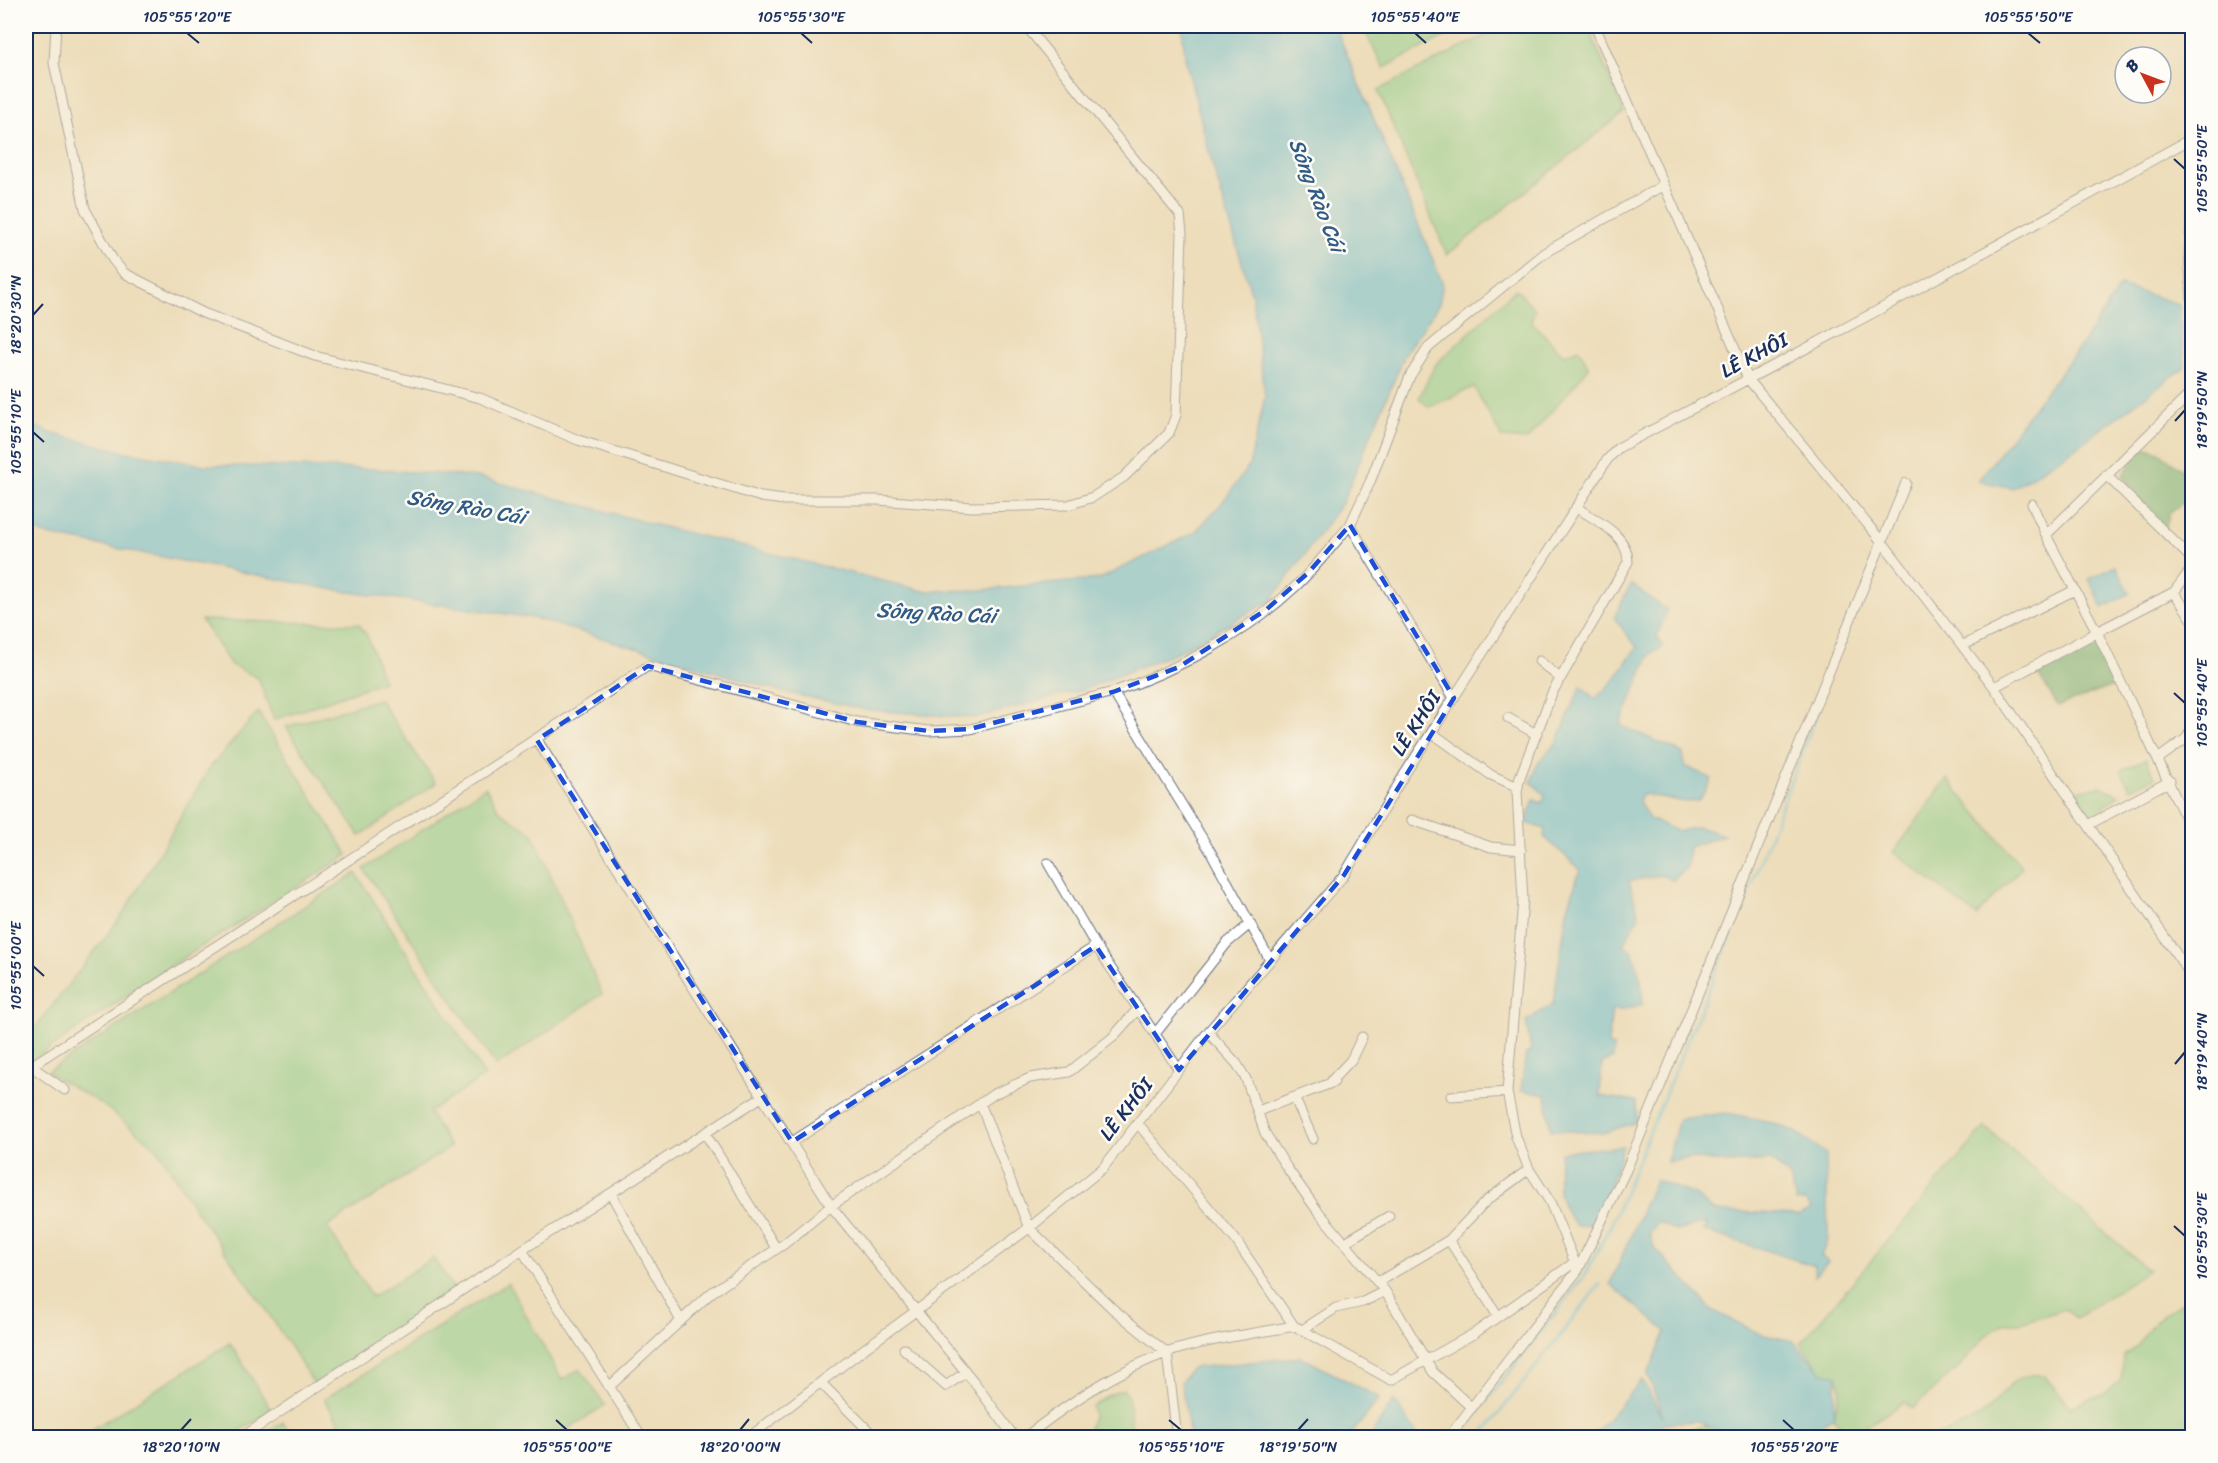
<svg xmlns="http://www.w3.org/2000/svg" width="2218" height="1463" font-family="Sriracha,sans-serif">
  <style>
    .green { fill: #85d08e; stroke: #508076; stroke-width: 1.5 }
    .forest { fill: #6cb279; stroke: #44706c; stroke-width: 1.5 }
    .water { fill: #61c1df; stroke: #3e789e; stroke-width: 1.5 }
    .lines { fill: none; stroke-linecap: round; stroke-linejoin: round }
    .stream { stroke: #61c1df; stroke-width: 3 }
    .minor-casing { stroke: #646c7e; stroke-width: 11 }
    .minor { stroke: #fff; stroke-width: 9 }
    .marked { fill: none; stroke: #1d4ed8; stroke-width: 4.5; stroke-dasharray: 12 8; stroke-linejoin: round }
    .ticks { fill: none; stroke: #1b2f5e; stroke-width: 2 }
    .labels { text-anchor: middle; stroke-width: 5; stroke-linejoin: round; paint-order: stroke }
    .street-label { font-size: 20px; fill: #1b2f5e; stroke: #fdfcf7 }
    .water-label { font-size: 21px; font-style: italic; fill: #305b85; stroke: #fdfcf7 }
    .neatline { fill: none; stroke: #1b2f5e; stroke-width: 2 }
    .ticks-label { font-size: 15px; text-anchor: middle; fill: #1b2f5e }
  </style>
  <rect width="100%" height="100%" fill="#fdfcf7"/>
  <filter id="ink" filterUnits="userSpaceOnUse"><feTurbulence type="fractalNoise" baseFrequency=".0167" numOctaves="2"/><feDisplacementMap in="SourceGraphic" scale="12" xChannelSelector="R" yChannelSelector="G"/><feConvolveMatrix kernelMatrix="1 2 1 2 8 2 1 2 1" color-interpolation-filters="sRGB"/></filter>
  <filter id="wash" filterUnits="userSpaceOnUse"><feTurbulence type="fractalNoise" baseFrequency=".008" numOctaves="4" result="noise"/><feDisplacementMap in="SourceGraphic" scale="24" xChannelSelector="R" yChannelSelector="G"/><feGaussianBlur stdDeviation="1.35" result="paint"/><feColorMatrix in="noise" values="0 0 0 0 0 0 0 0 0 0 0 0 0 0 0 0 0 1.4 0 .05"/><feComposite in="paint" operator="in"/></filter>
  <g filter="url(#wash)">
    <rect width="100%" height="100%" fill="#edddba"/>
    <!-- green -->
    <path class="green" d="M1362,26H1465L1384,68Z
      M1504,26H1588L1624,112L1447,255L1378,90Z
      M1516,289L1535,309L1531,321L1563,355L1579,349L1589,368L1527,440L1502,438L1474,387L1429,407L1419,398L1435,365Z
      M201,620L359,624L368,637L383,681L274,720L258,678L231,665Z
      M379,699L436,783L360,836L286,727Z
      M258,712L348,855L164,970L30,1062L26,1060V1040L124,913L209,769Z
      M2146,759L2155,778L2130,789L2121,770Z
      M1947,779L2022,867L1977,916L1894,852Z
      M2100,786L2119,795L2089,818L2077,791Z
      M485,787L500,811L533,834L602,994L496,1066L364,869Z
      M356,873L485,1076L429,1112L450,1147L327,1227L372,1297L433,1258L456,1292L314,1384L265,1308L194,1208L158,1149L103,1105L47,1072Z
      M1985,1127L2148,1270L2076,1318L2065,1309L2020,1323H2005L1985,1336L1964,1362L1912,1409L1904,1402L1870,1424L1845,1432L1833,1418L1841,1389L1837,1376L1825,1377L1801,1343Z
      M508,1283L562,1380L580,1369L605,1405L556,1437H348L324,1399Z
      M2181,1303L2192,1312V1437H1930C1949,1432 1966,1425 1982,1414C2004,1400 2008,1371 2044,1375L2070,1407L2107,1392L2121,1380L2124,1356L2138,1345L2154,1322Z
      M230,1343L272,1411L229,1437H80Z
      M1124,1389L1128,1396L1133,1437H1086L1093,1416L1092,1407L1107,1396Z
      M283,1422L293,1437H258Z
      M1715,1425L1734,1437H1695L1692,1428Z"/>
    <!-- forest -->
    <path class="forest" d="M2142,446L2159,452L2191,477L2192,496L2169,513L2164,537L2123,475Z
      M2094,642L2116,685L2058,706L2038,674Z"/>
    <!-- water -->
    <path class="water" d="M1182,26H1335L1443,284L1439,304L1406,352L1342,503L1271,601L1177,652L1085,689L974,718L868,710L787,693L534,618L335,590L42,534L26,525V422L50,433L122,451L204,465L372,469L478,477L660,526L924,591L980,590L1100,579L1195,532L1222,503L1249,466L1265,397L1252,296L1213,167L1185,58Z
      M2120,286L2179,304L2185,367L2067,454L2013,488L1978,481L2085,340Z
      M2115,565L2130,593L2103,608L2089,579Z
      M1631,584L1667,610L1657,638L1663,647L1650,654L1620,725L1683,753L1685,766L1712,779L1699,801L1685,802L1643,794L1639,801L1649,819L1678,831L1698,827L1724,835L1689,847L1687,867L1673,880L1662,875L1629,881L1639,916L1623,945L1632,950L1641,981L1643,1004L1621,1010L1612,1009L1608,1045L1614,1047L1613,1058L1602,1063L1600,1096L1636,1102L1637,1122L1603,1133L1551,1130L1546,1095L1521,1090L1526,1054L1531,1051L1526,1021L1553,1004L1567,911L1580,869L1544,837L1545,829L1526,823L1534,800L1542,803L1545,795L1531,782L1538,763L1557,742L1581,686L1595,699L1614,680L1637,647L1614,618Z
      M1726,1113L1767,1121L1796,1132L1826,1154L1828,1238L1821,1256L1828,1262L1814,1276L1815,1266L1704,1231L1708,1223L1675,1231L1659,1222L1649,1234L1654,1247L1712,1310L1760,1334L1793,1341L1821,1371L1837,1376L1833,1418L1801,1437H1731L1698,1421L1664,1423L1633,1437H1592L1642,1380L1663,1418L1648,1374L1666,1331L1610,1284L1655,1180L1695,1195L1713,1211L1800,1215L1812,1209L1806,1201L1796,1202L1790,1177L1771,1160L1728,1163L1690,1158L1667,1162L1679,1119Z
      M1623,1146L1598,1223L1577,1226C1554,1201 1557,1184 1561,1152Z
      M1301,1357L1380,1398L1349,1437H1190L1181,1382L1191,1368Z
      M1394,1400L1419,1437H1370Z"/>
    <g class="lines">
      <!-- stream -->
      <path class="stream" d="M1458,1438L1584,1276L1611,1225L1741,912L1819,708
        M1480,1438L1600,1284"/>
    </g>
  </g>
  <g filter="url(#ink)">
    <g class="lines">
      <defs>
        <path id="minor" d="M56,26L54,63L85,209L113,260L124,273L203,313L315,356L480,398L578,440L761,497L784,500H877L973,507L1068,505L1093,497L1124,477L1169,433L1176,415L1182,234L1180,215L1026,26
          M1595,26L1748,379L1883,543L1994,687
          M2192,206L2189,254L2192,299
          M2192,392L2046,535L2097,632L1994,687L2192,977
          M2106,475L2191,558
          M2032,504L2046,535
          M1576,507C1596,521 1628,534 1628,562L1552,693L1520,777L1517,791L1523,900L1507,1092L1516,1137L1529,1169L1550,1202L1578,1270
          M2192,568L2174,592L2097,632L2192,832
          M2174,592L2192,619
          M1964,645L2075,590
          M1539,661L1560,678
          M1454,698L1350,525L1370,482L1410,376L1428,348L1544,253L1662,186
          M1508,718L1536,734
          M1432,733L1491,775L1518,787
          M537,740L831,1206L974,1382L1015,1438
          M2158,759L2187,738L2192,727
          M1412,820L1491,847L1521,850
          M2088,825L2170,781
          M1048,863L1096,946L1179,1070
          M1270,960L1212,854L1113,692C1178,670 1245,634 1295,587C1315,568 1332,546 1350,525
          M1208,1032L1237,1064L1246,1079L1265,1133L1287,1168L1317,1210L1385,1291L1433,1372L1472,1408
          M1155,1034L1227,943L1250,924
          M26,1063L31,1066L648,666L857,722L929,731L970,729L1113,692
          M31,1066L65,1090
          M1332,1080L1351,1060L1362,1037
          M1451,1096L1507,1092
          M1295,1099L1313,1139
          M980,1103L1029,1228L1113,1309L1167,1353L1177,1438
          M1258,1111L1334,1082
          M1139,1125L1235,1239L1294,1326
          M705,1133L776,1248
          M792,1142L1096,946
          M611,1194L681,1321
          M1449,1240L1498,1316
          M1345,1242L1389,1216
          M522,1250L642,1438
          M1378,1282L1449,1240L1486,1201L1529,1169
          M1302,1330L1391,1380L1475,1333L1575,1262
          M904,1349L946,1386L966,1372
          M821,1383L876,1438
          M609,1387L711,1293L784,1244L831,1206L994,1094L1030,1078L1069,1072L1112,1038L1137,1010
          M241,1438L522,1250L763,1096
          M748,1438L864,1349L1029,1228L1103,1168L1208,1032L1344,875L1404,775L1607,460L1618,448L1873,313L2178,146L2185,142L2192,145
          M1024,1438C1068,1404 1116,1370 1169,1352C1209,1339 1253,1334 1294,1326L1302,1330L1336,1308L1363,1302L1385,1291
          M1448,1438L1578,1270L1627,1168L1906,483"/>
      </defs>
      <!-- minor casing -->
      <use href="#minor" class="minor-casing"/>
      <!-- minor -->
      <use href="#minor" class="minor"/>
    </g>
  </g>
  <!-- marked area -->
  <path d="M0 0H2218V1463H0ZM1350,525L1454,698L1344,875L1179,1070L1096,946L792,1142L537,740L648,666L857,722L929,731L970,729L1113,692L1179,667L1267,609L1308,573Z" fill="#edddba" fill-opacity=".55" fill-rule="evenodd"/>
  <path class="marked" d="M1350,525L1454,698L1344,875L1179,1070L1096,946L792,1142L537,740L648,666L857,722L929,731L970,729L1113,692L1179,667L1267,609L1308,573Z"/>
  <!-- ticks -->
  <path class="ticks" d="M187,33L199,43M801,33L812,43M1415,33L1426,43M2028,33L2040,43M2174,159L2185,169M33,315L43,304M2175,421L2185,410M33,432L44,442M2174,693L2185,703M33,966L44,976M2175,1064L2185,1052M2174,1226L2185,1236M556,1420L567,1430M1169,1420L1181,1430M1783,1420L1794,1430M181,1430L191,1419M740,1430L749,1419M1298,1430L1308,1419"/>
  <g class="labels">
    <!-- street labels -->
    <g class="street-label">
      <text transform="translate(1754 355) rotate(-28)" y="7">LÊ KHÔI</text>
      <text transform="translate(1416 723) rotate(-57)" y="7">LÊ KHÔI</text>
      <text transform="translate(1126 1109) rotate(-52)" y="7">LÊ KHÔI</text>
    </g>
    <!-- water labels -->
    <g class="water-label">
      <text transform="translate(1317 195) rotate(69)" y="7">Sông Rào Cái</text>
      <text transform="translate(466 507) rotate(10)" y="7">Sông Rào Cái</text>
      <text transform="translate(936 613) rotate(3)" y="7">Sông Rào Cái</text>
    </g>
  </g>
  <!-- margin -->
  <rect width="2218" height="1463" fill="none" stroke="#fdfcf7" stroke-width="66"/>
  <!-- north arrow -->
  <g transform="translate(2143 75) rotate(311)"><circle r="28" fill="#fdfcf7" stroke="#a3aaba" stroke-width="1.5"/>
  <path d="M0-4.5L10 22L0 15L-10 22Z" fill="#c8321e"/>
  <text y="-9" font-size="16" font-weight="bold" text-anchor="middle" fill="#1b2f5e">B</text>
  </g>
  <rect x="33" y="33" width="2152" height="1397" class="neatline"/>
  <g class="ticks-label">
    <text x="187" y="22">105°55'20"E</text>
    <text x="801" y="22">105°55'30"E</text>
    <text x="1415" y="22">105°55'40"E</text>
    <text x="2028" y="22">105°55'50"E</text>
    <text transform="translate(2202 169) rotate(-90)" y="5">105°55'50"E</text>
    <text transform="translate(16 315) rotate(-90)" y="5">18°20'30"N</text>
    <text transform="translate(2202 410) rotate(-90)" y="5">18°19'50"N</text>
    <text transform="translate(16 432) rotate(-90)" y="5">105°55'10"E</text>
    <text transform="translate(2202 703) rotate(-90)" y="5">105°55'40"E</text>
    <text transform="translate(16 966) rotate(-90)" y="5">105°55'00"E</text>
    <text transform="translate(2202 1052) rotate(-90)" y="5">18°19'40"N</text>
    <text transform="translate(2202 1236) rotate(-90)" y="5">105°55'30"E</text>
    <text x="181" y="1452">18°20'10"N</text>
    <text x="567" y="1452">105°55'00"E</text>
    <text x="740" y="1452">18°20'00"N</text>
    <text x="1181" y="1452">105°55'10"E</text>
    <text x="1298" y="1452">18°19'50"N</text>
    <text x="1794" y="1452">105°55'20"E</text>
  </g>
</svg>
